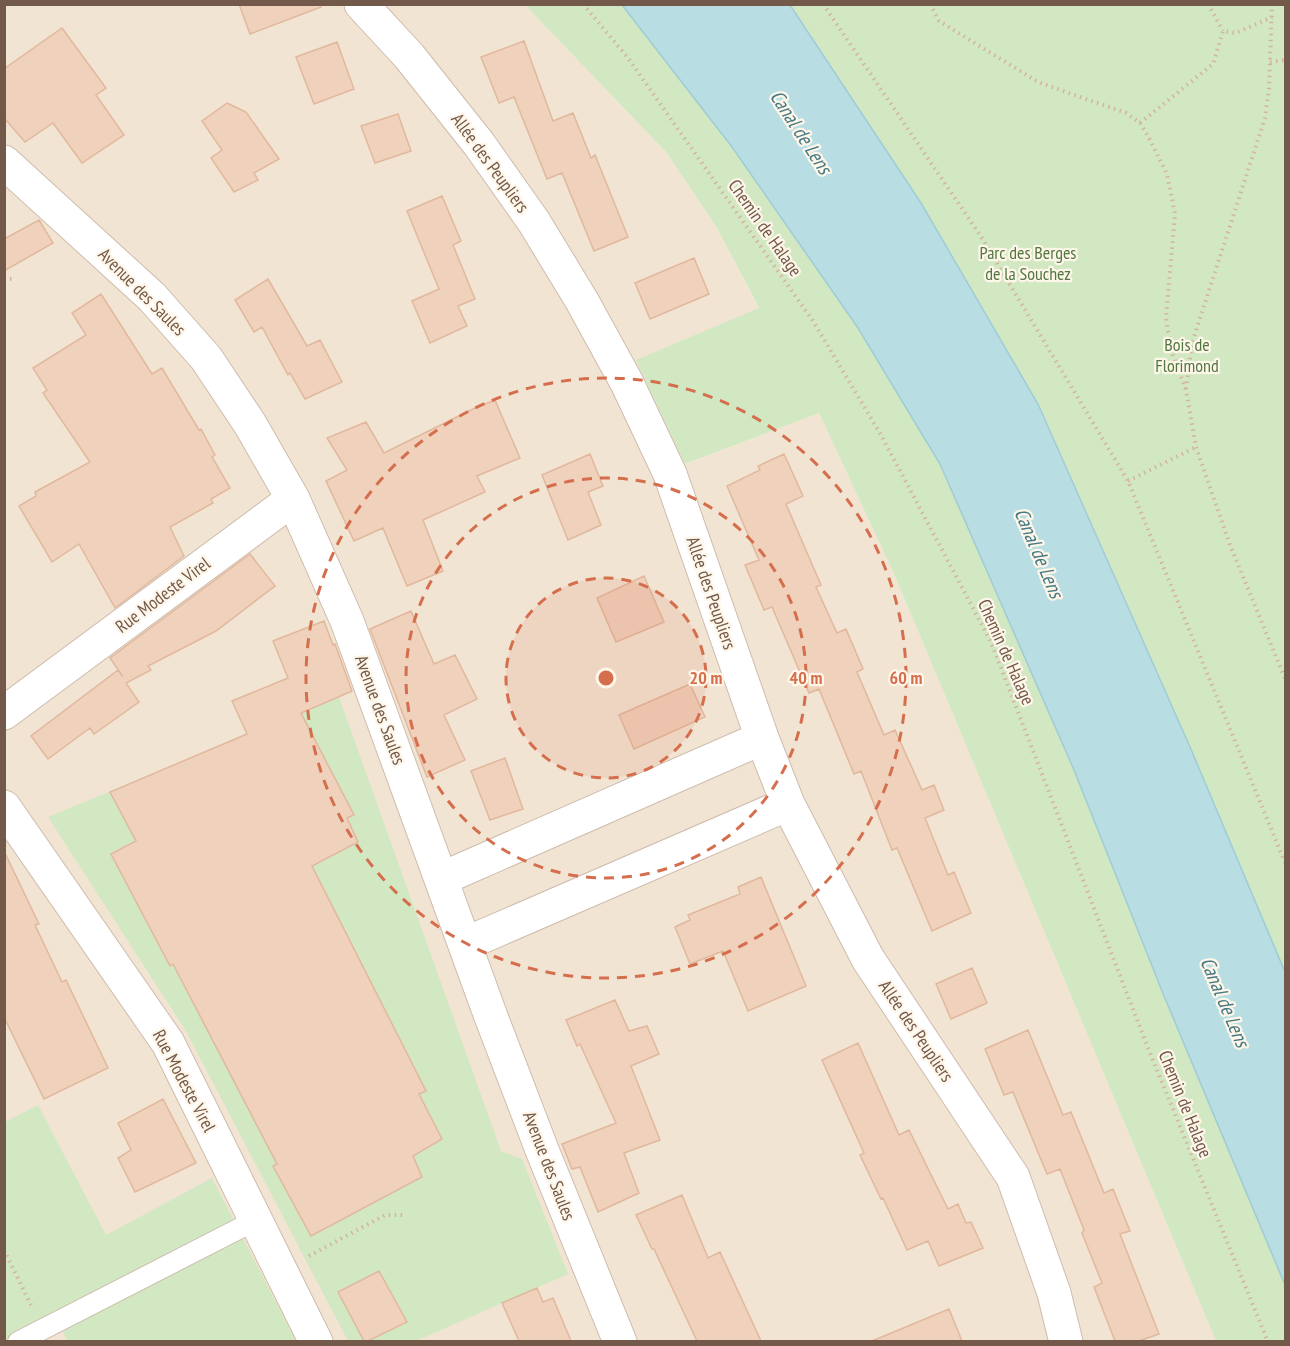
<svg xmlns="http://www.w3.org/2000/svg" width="1290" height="1346" font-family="'PT Sans Narrow',sans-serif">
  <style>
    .residential { fill: #f2e4d2 }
    .green { fill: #d1e8c2 }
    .water { fill: #b8dde3; stroke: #9fccd5; stroke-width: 1.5 }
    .building { fill: #efd1bc; stroke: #e1b89d; stroke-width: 1.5 }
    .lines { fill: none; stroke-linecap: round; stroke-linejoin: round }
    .service-casing { stroke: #cebcad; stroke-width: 22 }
    .minor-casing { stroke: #cebcad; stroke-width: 35 }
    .path { stroke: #d4b49f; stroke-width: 4; stroke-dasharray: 1.5 4.5; stroke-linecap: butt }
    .service { stroke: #fff; stroke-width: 20 }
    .minor { stroke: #fff; stroke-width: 33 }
    .ring { fill: none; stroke: #d56e4d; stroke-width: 3; stroke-dasharray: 10 8 }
    .labels { text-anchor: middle; stroke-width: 4.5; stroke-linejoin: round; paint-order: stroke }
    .street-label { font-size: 18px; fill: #72594a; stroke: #fef6e9 }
    .park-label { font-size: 18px; fill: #527842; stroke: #fef6e9 }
    .water-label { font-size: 20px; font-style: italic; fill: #457985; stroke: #fef6e9 }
    .centre { fill: #d56e4d; stroke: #fef6e9; stroke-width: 3 }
    .ring-label { font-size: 18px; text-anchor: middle; font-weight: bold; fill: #d56e4d; stroke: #fef6e9; stroke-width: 4.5; stroke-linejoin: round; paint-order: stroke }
  </style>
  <rect width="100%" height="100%" fill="#fbf2e3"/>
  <!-- residential -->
  <path class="residential" d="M5,5H525L666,152L717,228L759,309L637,360L686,464L819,413L895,576L1216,1341L5,1342Z"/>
  <!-- green -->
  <path class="green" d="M525,5H1285V1341H1216L895,576L819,413L685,464L636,360L759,308L717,228L666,152Z
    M339,697L501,1151L522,1159L568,1274L416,1341H348L186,1031L48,817Z
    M38,1105L106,1235L212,1178L296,1341L68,1342L62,1330L40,1341L5,1342V1122Z"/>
  <!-- water -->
  <path class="water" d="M622,5H790L921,203L1038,404L1190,747L1285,972V1285L1164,996L1074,770L940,464L858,328L732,147Z"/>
  <!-- building -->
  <path class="building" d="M239,4H320L321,7L250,34Z
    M62,28L106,88L96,95L124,135L82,163L53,123L25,142L4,118V69Z
    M524,41L553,121L573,113L591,158L595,155L628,237L594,251L562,173L547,179L514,97L499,103L481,57Z
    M337,42L354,89L314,104L296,57Z
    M227,103L246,112L279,159L254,173L258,180L234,192L211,158L222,150L202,121Z
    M398,114L411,151L375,163L361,126Z
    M442,196L461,241L453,245L475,299L458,306L467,326L430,343L412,301L439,289L407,211Z
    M39,220L53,243L4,271V239Z
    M694,258L709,294L650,319L635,283Z
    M268,279L307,346L320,340L342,382L305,399L290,373L288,375L262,327L254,332L235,300Z
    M101,294L152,374L162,368L199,430L201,429L215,455L212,457L230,488L211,499L213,503L170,527L184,556L115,608L79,544L52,562L19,506L36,496L35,492L90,462L43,393L47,390L33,368L86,335L72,313Z
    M495,400L520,458L477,476L485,492L423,520L443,571L407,586L383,528L354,541L326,481L347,470L327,438L366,422L384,453L475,408Z
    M590,454L603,486L588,492L601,525L568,540L542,475Z
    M784,454L803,496L786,504L821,585L816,587L837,633L846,629L863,669L857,672L884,735L895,730L922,790L934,785L944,810L925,818L948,875L954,872L971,913L932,931L897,848L892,850L861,771L854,774L819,689L809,693L772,607L764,610L745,565L759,560L727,486L760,470L758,466Z
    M250,554L275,586L216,631L148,666L151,670L126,683L139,702L94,734L90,728L48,759L31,736L118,670L123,677L110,658Z
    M644,576L664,622L616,642L597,598Z
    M411,611L434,664L455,655L477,699L444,715L465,760L427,777L370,629Z
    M324,621L333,645L335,644L352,691L301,713L354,815L347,818L358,842L312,866L426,1091L419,1094L442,1139L413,1156L422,1177L311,1236L273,1166L277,1164L173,964L170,966L111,854L136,841L110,792L247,734L232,701L288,678L273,641Z
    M690,684L705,717L634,749L619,715Z
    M505,758L523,809L490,820L471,771Z
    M4,851L39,924L35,925L62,982L66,980L108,1068L44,1099L4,1017Z
    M761,877L806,986L748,1011L723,951L690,964L675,927L690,920L688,915L740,894L738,887Z
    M972,968L987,1003L951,1019L936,984Z
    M615,1000L629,1031L647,1026L659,1054L631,1066L660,1140L624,1153L639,1193L598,1212L580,1167L572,1169L562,1144L616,1123L580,1044L577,1046L566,1020Z
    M1028,1030L1063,1115L1071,1112L1104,1193L1113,1189L1130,1231L1120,1234L1159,1334L1139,1341H1115L1094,1287L1102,1283L1082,1233L1084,1230L1060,1169L1047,1174L1013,1092L1004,1095L985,1049Z
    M858,1043L899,1135L909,1130L948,1209L958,1204L966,1223L971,1222L983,1248L939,1266L928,1241L907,1250L883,1198L881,1199L860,1155L864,1153L822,1060Z
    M163,1099L196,1163L135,1192L118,1158L131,1150L118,1123Z
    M682,1195L708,1258L720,1252L761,1341H697L654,1249H652L636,1215Z
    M379,1271L407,1322L368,1341H364L338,1292Z
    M537,1288L543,1302L553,1298L571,1341H519L502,1303Z
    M949,1309L962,1341H872Z"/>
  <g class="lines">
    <defs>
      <path id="service" d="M18,1342L254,1221"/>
      <path id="minor" d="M361,4L409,56L479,144L534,222L582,301L627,383L670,474L762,738L788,804L868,959L1013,1177L1054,1293L1066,1342
        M4,162L152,297L206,358L250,424L293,499L347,621L490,1014L542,1150L620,1342
        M4,713L293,499
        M4,807L168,1043L316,1342
        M441,879L762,738
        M465,944L788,804"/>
    </defs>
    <!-- service casing -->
    <use href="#service" class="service-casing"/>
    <!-- minor casing -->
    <use href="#minor" class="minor-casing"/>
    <!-- path -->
    <path class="path" d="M583,4L628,58L813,321L881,435L991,642L1148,1048L1268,1342
      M823,4L980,235L1128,481L1286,865
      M930,4L939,21L1038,82L1126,113L1140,123L1149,138L1167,174L1175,214L1166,318L1171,350L1186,390L1196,447L1230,545L1286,681
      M1208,4L1223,31
      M1270,62L1286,60
      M1140,123L1213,64L1223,31L1236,33L1272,17
      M4,278L12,279
      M1186,389L1192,343L1265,118L1269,89L1272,4
      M1128,481L1196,447
      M4,1250L32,1307
      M309,1256L385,1215H406"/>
    <!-- service -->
    <use href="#service" class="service"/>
    <!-- minor -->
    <use href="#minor" class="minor"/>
  </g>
  <!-- distance rings -->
  <circle cx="606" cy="678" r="100" fill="#d56e4d" fill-opacity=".12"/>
  <g class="ring">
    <circle cx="606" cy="678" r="100"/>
    <circle cx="606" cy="678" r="200"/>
    <circle cx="606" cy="678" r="300"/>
  </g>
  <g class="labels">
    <!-- street labels -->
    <g class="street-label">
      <text transform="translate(490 163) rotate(54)" y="6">Allée des Peupliers</text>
      <text transform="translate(765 228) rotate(55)" y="6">Chemin de Halage</text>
      <text transform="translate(142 292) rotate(45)" y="6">Avenue des Saules</text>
      <text transform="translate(711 593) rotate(71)" y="6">Allée des Peupliers</text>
      <text transform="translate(163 595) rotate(-37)" y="6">Rue Modeste Virel</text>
      <text transform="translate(1006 652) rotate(66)" y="6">Chemin de Halage</text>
      <text transform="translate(380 710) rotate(70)" y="6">Avenue des Saules</text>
      <text transform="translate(916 1031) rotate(56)" y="6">Allée des Peupliers</text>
      <text transform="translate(184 1081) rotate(62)" y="6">Rue Modeste Virel</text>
      <text transform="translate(1185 1104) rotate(68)" y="6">Chemin de Halage</text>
      <text transform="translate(549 1166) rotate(69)" y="6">Avenue des Saules</text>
    </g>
    <!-- park labels -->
    <g class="park-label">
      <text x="1028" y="259">Parc des Berges<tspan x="1028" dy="21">de la Souchez</tspan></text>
      <text x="1187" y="351">Bois de<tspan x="1187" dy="21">Florimond</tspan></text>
    </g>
    <!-- water labels -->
    <g class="water-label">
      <text transform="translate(801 132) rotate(57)" y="7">Canal de Lens</text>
      <text transform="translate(1039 553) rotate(67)" y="7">Canal de Lens</text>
      <text transform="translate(1225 1002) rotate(67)" y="7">Canal de Lens</text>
    </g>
  </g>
  <circle cx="606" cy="678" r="9" class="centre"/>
  <g class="ring-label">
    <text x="706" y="684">20 m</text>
    <text x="806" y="684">40 m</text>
    <text x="906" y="684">60 m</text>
  </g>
  <!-- border -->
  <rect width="1290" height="1346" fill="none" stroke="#72594a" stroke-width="12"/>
</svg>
